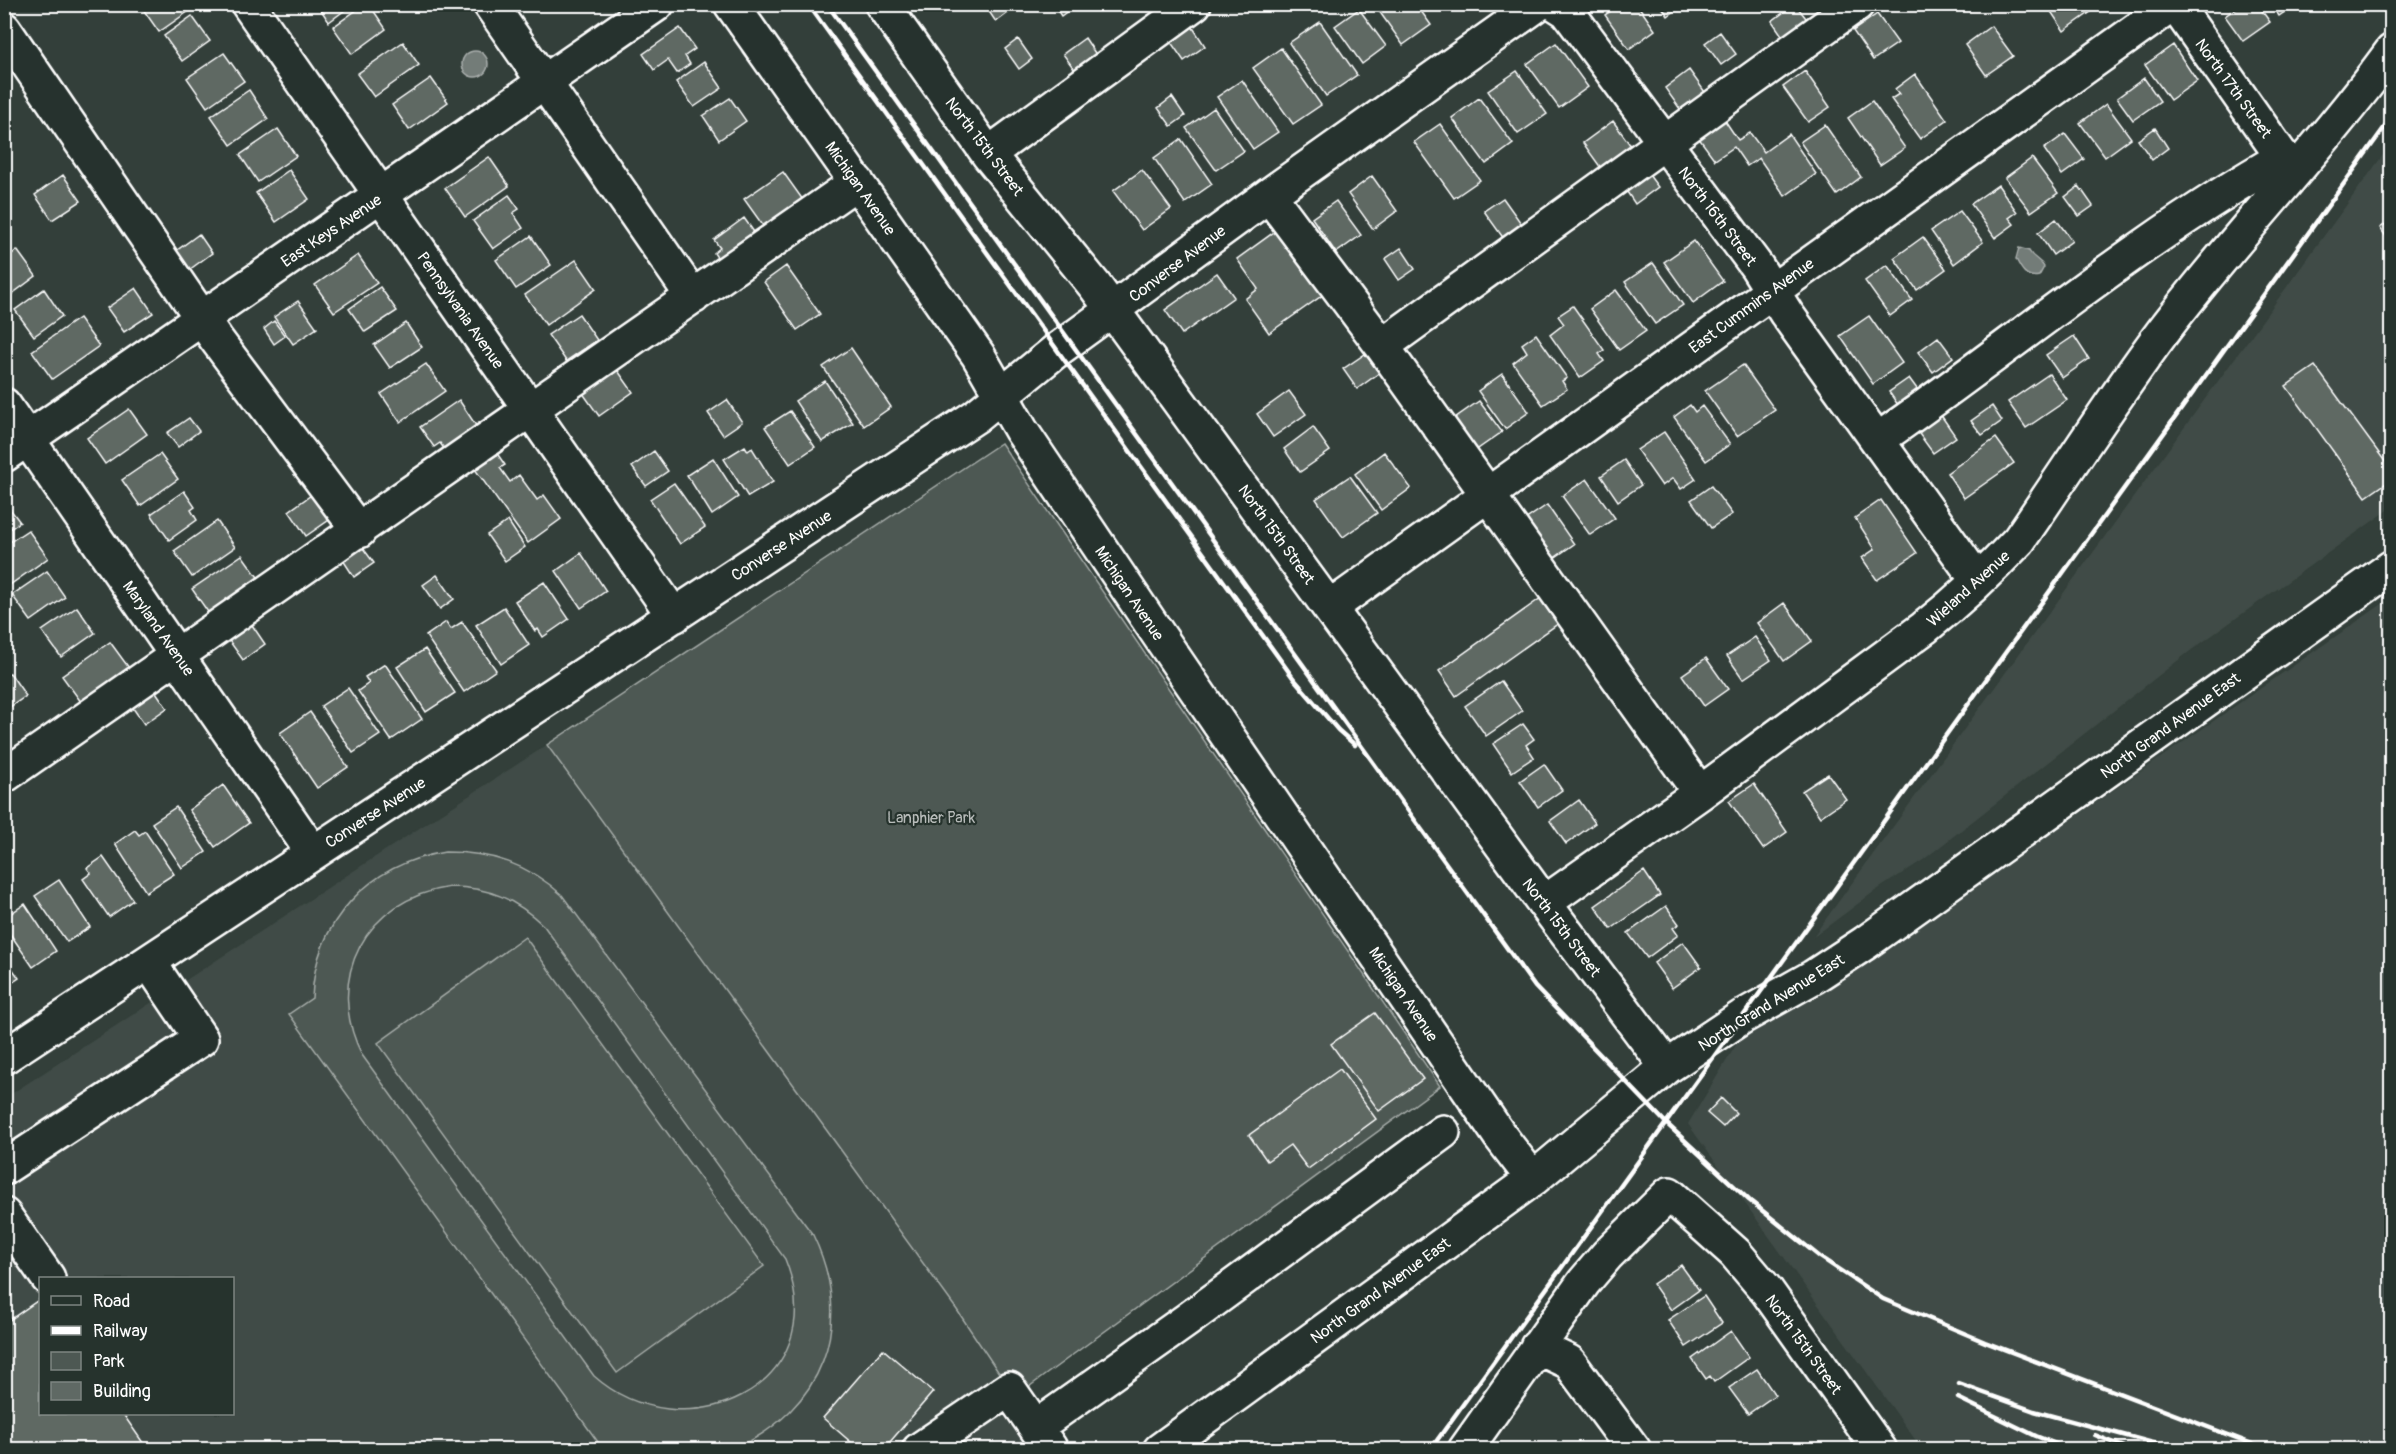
<svg xmlns="http://www.w3.org/2000/svg" width="2396" height="1454" font-family="Pangolin,sans-serif">
  <style>
    .built { fill: #404c47; fill-rule: evenodd }
    .green { fill: #4d5853; stroke: #a6aca9; stroke-width: 1.5; fill-rule: evenodd }
    .water { fill: #737b78; stroke: #abb0ae; stroke-width: 1.5 }
    .building { fill: #5f6964; stroke: #fff; stroke-width: 1.5 }
    .lines { fill: none; stroke-linecap: round; stroke-linejoin: round }
    .minor-casing { stroke: #fff; stroke-width: 38 }
    .minor { stroke: #26332d; stroke-width: 33 }
    .rail { stroke: #fff; stroke-width: 4.5 }
    .labels { text-anchor: middle; stroke-width: 4.5; stroke-linejoin: round; paint-order: stroke }
    .street-label { font-size: 16px; fill: #fff; stroke: #26332d }
    .park-label { font-size: 16px; fill: #b8bcba; stroke: #26332d }
  </style>
  <rect width="100%" height="100%" fill="#333f3a"/>
  <filter id="ink" filterUnits="userSpaceOnUse"><feTurbulence type="fractalNoise" baseFrequency=".0167" numOctaves="2"/><feDisplacementMap in="SourceGraphic" scale="12" xChannelSelector="R" yChannelSelector="G"/><feConvolveMatrix kernelMatrix="1 2 1 2 8 2 1 2 1" color-interpolation-filters="sRGB"/></filter>
  <g filter="url(#ink)">
    <!-- built -->
    <path class="built" d="M2391,144V508L2190,651L1923,860L1875,891L1812,938Z
      M2391,598V1449H1922L1688,1124L1744,1032L1876,955Z
      M547,745L957,1310L1050,1449L5,1450V1098ZM40,1278H232V1414H40Z"/>
    <!-- green -->
    <path class="green" d="M1001,443L1440,1086L1015,1397L957,1310L547,745Z
      M445,852C491,852 528,864 562,895L813,1235C856,1324 823,1409 734,1449H603L289,1014L312,998C315,921 369,864 445,852ZM450,887C489,887 516,899 544,926L785,1259C837,1389 681,1454 594,1376L362,1055C323,978 366,899 450,887Z
      M525,937L764,1266L617,1373L378,1043Z"/>
    <!-- water -->
    <path class="water" d="M462 64a13 13 0 1 1 26 0a13 13 0 1 1-26 0Z
      M2019,248L2029,251C2033,259 2040,259 2044,267L2039,276C2026,279 2021,269 2016,259Z"/>
    <!-- building -->
    <path class="building" d="M185,4L189,11L159,32L140,5Z
      M317,4H353L329,22Z
      M365,4H369L386,29L352,54L333,27Z
      M984,4H1020L996,22Z
      M1053,4H1077L1061,16Z
      M1374,4H1416L1431,25L1403,45Z
      M1621,4H1637L1655,30L1629,49L1605,15Z
      M1660,4H1684L1668,16Z
      M1795,4L1813,27L1788,44L1772,21Z
      M2046,4H2087L2092,11L2064,31Z
      M2242,4H2257L2270,22L2243,41L2225,16Z
      M2271,4H2296L2279,16Z
      M1359,9L1386,46L1362,64L1335,26Z
      M1877,14L1898,43L1873,60L1853,31Z
      M192,16L210,41L182,61L164,36Z
      M1320,22L1357,75L1326,96L1289,43Z
      M1190,23L1205,46L1184,61L1168,38Z
      M1991,26L2013,56L1986,75L1965,45Z
      M680,28L695,49L685,56L690,64L677,73L668,60L654,70L643,54Z
      M1720,32L1736,54L1721,65L1705,43Z
      M1085,38L1101,62L1080,77L1063,54Z
      M1018,39L1032,59L1019,69L1005,49Z
      M403,42L419,65L374,97L357,74Z
      M1556,43L1588,87L1559,108L1527,64Z
      M2173,45L2197,81L2170,100L2145,65Z
      M1281,48L1321,105L1293,124L1253,68Z
      M224,53L244,81L207,107L187,78Z
      M704,62L722,88L694,107L676,82Z
      M1689,70L1710,99L1685,116L1665,88Z
      M1517,71L1547,114L1518,134L1488,91Z
      M1805,71L1830,107L1808,122L1783,87Z
      M1915,74L1947,120L1920,139L1891,99L1899,94L1895,89Z
      M431,78L448,102L409,130L392,105Z
      M2144,78L2160,101L2133,120L2117,98Z
      M1242,80L1278,132L1253,149L1217,97Z
      M249,90L268,119L231,145L211,116Z
      M1172,97L1185,116L1171,126L1158,108Z
      M730,98L746,121L719,140L703,116Z
      M1479,98L1513,144L1486,164L1452,118Z
      M1872,101L1905,148L1880,165L1848,118Z
      M2106,104L2131,138L2105,157L2080,123Z
      M1214,108L1244,151L1216,170L1186,128Z
      M1724,119L1738,140L1750,133L1764,152L1789,134L1816,174L1785,196L1759,158L1747,166L1734,147L1715,160L1698,137Z
      M1613,121L1636,153L1606,175L1583,143Z
      M1440,124L1480,180L1454,198L1414,142Z
      M1825,125L1861,177L1837,195L1800,142Z
      M2155,128L2168,148L2152,160L2138,140Z
      M278,129L296,156L258,182L240,155Z
      M2065,134L2084,159L2062,175L2044,149Z
      M1181,139L1212,184L1185,203L1154,158Z
      M489,157L509,186L465,217L445,188Z
      M2032,158L2058,193L2031,212L2005,178Z
      M1643,167L1658,187L1635,204L1621,183Z
      M289,170L309,199L276,222L256,193Z
      M1142,170L1171,209L1142,230L1113,191Z
      M783,172L803,200L764,227L744,199Z
      M63,175L81,201L52,220L35,195Z
      M1372,176L1397,211L1373,229L1348,194Z
      M1998,185L2017,212L2009,218L2014,224L1995,238L1971,204Z
      M2079,186L2093,206L2079,216L2065,197Z
      M509,195L519,209L513,213L523,228L493,249L473,221Z
      M1503,198L1523,226L1504,239L1484,211Z
      M1336,201L1361,235L1336,253L1312,218Z
      M1960,211L1983,242L1954,264L1931,231Z
      M744,218L761,242L724,268L714,253L720,248L714,240Z
      M2056,219L2072,241L2053,255L2038,233Z
      M2392,220V245L2380,228Z
      M1281,227L1327,292L1269,333L1245,299L1258,289L1237,259Z
      M199,234L212,253L189,270L176,251Z
      M531,236L551,265L516,289L496,260Z
      M1923,237L1946,269L1917,290L1894,258Z
      M1694,241L1723,281L1693,303L1664,262Z
      M1401,248L1415,269L1399,280L1385,259Z
      M17,250L36,276L8,297L4,292V260Z
      M358,255L377,283L334,312L315,285Z
      M576,260L596,289L546,325L525,295Z
      M1653,263L1683,305L1655,324L1625,282Z
      M1887,265L1912,300L1890,316L1865,281Z
      M786,266L820,314L797,330L764,282Z
      M1217,273L1234,297L1182,334L1165,310Z
      M380,287L397,311L365,332L349,309Z
      M136,288L153,313L124,332L107,308Z
      M44,289L62,316L34,336L15,310Z
      M1616,290L1646,331L1619,350L1590,309Z
      M298,301L317,328L293,344L274,317Z
      M1573,306L1604,350L1599,354L1604,361L1580,378L1550,335L1564,324L1558,316Z
      M579,314L597,340L566,361L548,335Z
      M1869,316L1902,363L1873,384L1840,336Z
      M79,318L99,346L52,379L32,351Z
      M274,321L285,336L274,344L264,329Z
      M406,323L422,347L390,368L374,345Z
      M1536,334L1567,378L1562,381L1567,389L1543,405L1513,363L1527,352L1522,344Z
      M2074,336L2089,359L2062,378L2046,355Z
      M1938,337L1953,357L1933,372L1918,352Z
      M851,348L891,407L864,426L823,367Z
      M1365,354L1379,373L1357,389L1343,369Z
      M426,364L445,391L400,422L381,394Z
      M1743,365L1775,410L1737,436L1705,391Z
      M2315,366L2392,471V479L2366,497L2286,386Z
      M616,368L633,392L599,416L582,392Z
      M1502,374L1529,412L1505,429L1478,391Z
      M2049,374L2067,400L2026,428L2008,402Z
      M1909,378L1920,393L1900,408L1889,392Z
      M825,381L853,423L822,442L795,401Z
      M1289,391L1306,414L1273,437L1257,414Z
      M459,400L477,427L445,450L440,443L434,447L420,427Z
      M727,400L742,422L723,435L708,413Z
      M1479,401L1502,432L1475,451L1452,420Z
      M1690,405L1695,412L1702,406L1730,444L1706,461L1674,417Z
      M1992,406L2002,421L1982,435L1971,421Z
      M129,409L147,434L105,464L87,438Z
      M790,411L815,447L790,464L765,427Z
      M1938,411L1956,437L1933,453L1914,427Z
      M189,418L199,431L178,447L167,433Z
      M1313,427L1330,451L1300,472L1284,449Z
      M1664,432L1696,479L1681,489L1673,478L1662,486L1637,450Z
      M1996,438L2014,463L1964,498L1947,473Z
      M745,446L748,451L752,448L773,482L748,497L724,459Z
      M494,449L505,465L500,468L510,482L519,475L537,500L544,495L561,519L528,543L472,465Z
      M654,451L668,471L646,486L632,467Z
      M1384,452L1411,488L1381,510L1355,474Z
      M160,454L178,479L140,506L122,480Z
      M713,458L738,497L712,515L687,475Z
      M1624,460L1641,485L1618,501L1601,476Z
      M1350,476L1377,513L1343,537L1316,499Z
      M1587,479L1615,518L1590,535L1562,496Z
      M674,483L705,527L680,544L650,499Z
      M1711,486L1732,514L1711,528L1691,500Z
      M184,491L195,507L191,510L197,520L169,540L151,514Z
      M314,493L332,518L306,536L289,511Z
      M1881,500L1917,553L1877,580L1862,558L1875,549L1855,518Z
      M4,501L20,522L4,533Z
      M1547,505L1574,544L1550,561L1522,522Z
      M217,521L235,547L192,577L174,551Z
      M508,521L525,547L505,561L487,535Z
      M28,530L48,558L4,589V546Z
      M360,544L374,563L354,577L341,557Z
      M581,553L606,591L581,608L556,571Z
      M242,555L260,580L210,615L192,589Z
      M47,571L65,597L31,621L12,595Z
      M437,575L454,599L440,609L423,585Z
      M544,582L569,619L543,637L538,629L535,631L515,601Z
      M1541,598L1559,623L1456,696L1439,671Z
      M1784,603L1812,641L1784,661L1757,623Z
      M77,607L95,633L61,657L42,631Z
      M504,607L529,645L501,664L476,625Z
      M248,619L265,644L243,660L225,635Z
      M446,622L451,629L462,622L496,670L464,692L426,636Z
      M1755,637L1771,660L1743,679L1727,656Z
      M110,642L132,672L84,706L62,676Z
      M425,649L455,693L426,712L397,667Z
      M1706,658L1728,689L1704,706L1682,675Z
      M385,664L422,719L391,740L358,691L369,683L365,677Z
      M10,673L26,696L4,711V677Z
      M1501,681L1522,711L1486,736L1465,706Z
      M152,686L167,708L144,724L128,701Z
      M348,688L380,735L353,753L321,706Z
      M310,712L348,767L317,788L280,733Z
      M1523,724L1534,739L1526,745L1534,757L1512,772L1493,744Z
      M1544,764L1562,790L1538,807L1520,781Z
      M1828,774L1846,799L1820,817L1802,791Z
      M1754,784L1787,832L1763,849L1729,801Z
      M223,785L249,823L215,847L189,810Z
      M1579,800L1595,823L1566,844L1550,821Z
      M176,807L206,852L182,868L152,823Z
      M135,830L139,835L145,831L174,874L146,892L115,844Z
      M103,857L133,900L109,917L83,879L91,873L87,868Z
      M1644,871L1660,895L1611,929L1595,906Z
      M59,880L90,927L67,942L35,896Z
      M25,904L56,951L33,967L4,925V918Z
      M1666,906L1679,924L1673,928L1678,935L1647,958L1628,933Z
      M1683,942L1701,967L1672,988L1654,963Z
      M4,957L19,978L4,988Z
      M1375,1013L1423,1079L1379,1111L1331,1044Z
      M1340,1069L1376,1119L1308,1169L1290,1145L1267,1161L1249,1135Z
      M1721,1098L1736,1113L1723,1127L1707,1113Z
      M1681,1265L1699,1290L1671,1310L1653,1284Z
      M1704,1296L1722,1323L1686,1347L1668,1320Z
      M40,1299V1414H123L148,1450H4V1324Z
      M1731,1331L1749,1357L1714,1382L1710,1376L1706,1379L1692,1359Z
      M883,1349L933,1392L883,1450H860L823,1418Z
      M1757,1369L1775,1395L1748,1414L1729,1388Z"/>
    <g class="lines">
      <defs>
        <path id="minor" d="M248,4L674,616
          M490,4L693,297
          M731,4L978,355L1021,430L1158,634L1500,1136L1533,1179
          M882,4L988,154L1095,286L1544,903L1667,1067
          M1556,4L1567,11L1757,267L1786,313L1978,581
          M2175,4L2293,172
          M4,29L216,339L359,531
          M988,154L1194,4
          M1269,195L1382,346L1700,793
          M1382,346L1857,4
          M4,405L313,853
          M1879,439C2014,345 2140,238 2284,157
          M4,455L657,4
          M1331,607L2173,4
          M4,776L857,182
          M1544,903L1700,793L1924,628C1958,601 1989,572 2019,540C2067,471 2113,398 2164,330C2237,234 2321,148 2392,51
          M4,1057L976,416L1057,350L1269,195L1538,4
          M4,1168L201,1039L149,962
          M4,1215L48,1278
          M1537,1347L1569,1362L1634,1450
          M1036,1427L1187,1320L1443,1132
          M919,1450L1009,1389L1050,1448L1048,1450
          M1160,1450L1533,1179L1667,1067L1742,1017L1813,977L1865,943L2392,567
          M1465,1450L1584,1282L1607,1255L1669,1194L1735,1253L1767,1291L1880,1450"/>
      </defs>
      <!-- minor casing -->
      <use href="#minor" class="minor-casing"/>
      <!-- minor -->
      <use href="#minor" class="minor"/>
      <!-- rail -->
      <path class="rail" d="M808,4L1294,679L1338,730L1355,745
        M827,4L1535,987L1667,1124L1749,1200L1820,1257L1883,1299L1985,1342L2268,1450
        M1959,1384L2034,1411L2179,1450
        M1958,1398L2036,1436L2071,1450
        M2095,1435L2132,1450
        M1430,1450L2392,117"/>
    </g>
  </g>
  <g class="labels">
    <!-- street labels -->
    <g class="street-label">
      <text transform="translate(2234 88) rotate(54)" y="6">North 17th Street</text>
      <text transform="translate(985 146) rotate(53)" y="6">North 15th Street</text>
      <text transform="translate(861 188) rotate(55)" y="6">Michigan Avenue</text>
      <text transform="translate(1718 216) rotate(53)" y="6">North 16th Street</text>
      <text transform="translate(331 230) rotate(-34)" y="6">East Keys Avenue</text>
      <text transform="translate(1177 263) rotate(-37)" y="6">Converse Avenue</text>
      <text transform="translate(1751 305) rotate(-36)" y="6">East Cummins Avenue</text>
      <text transform="translate(461 310) rotate(55)" y="6">Pennsylvania Avenue</text>
      <text transform="translate(1277 534) rotate(54)" y="6">North 15th Street</text>
      <text transform="translate(781 545) rotate(-33)" y="6">Converse Avenue</text>
      <text transform="translate(1968 588) rotate(-42)" y="6">Wieland Avenue</text>
      <text transform="translate(1130 593) rotate(56)" y="6">Michigan Avenue</text>
      <text transform="translate(159 628) rotate(55)" y="6">Maryland Avenue</text>
      <text transform="translate(2170 725) rotate(-36)" y="6">North Grand Avenue East</text>
      <text transform="translate(375 812) rotate(-33)" y="6">Converse Avenue</text>
      <text transform="translate(1562 927) rotate(53)" y="6">North 15th Street</text>
      <text transform="translate(1404 994) rotate(56)" y="6">Michigan Avenue</text>
      <text transform="translate(1771 1002) rotate(-32)" y="6">North Grand Avenue East</text>
      <text transform="translate(1380 1290) rotate(-36)" y="6">North Grand Avenue East</text>
      <text transform="translate(1804 1344) rotate(54)" y="6">North 15th Street</text>
    </g>
    <!-- park labels -->
    <g class="park-label">
      <text x="931" y="823">Lanphier Park</text>
    </g>
  </g>
  <!-- margin -->
  <rect width="2396" height="1454" fill="none" stroke="#26332d" stroke-width="24"/>
  <rect x="12" y="12" width="2372" height="1430" fill="none" stroke="#fff" stroke-width="2" filter="url(#ink)"/>
  <!-- legend -->
  <rect x="39" y="1277" width="195" height="138" fill="#26332d" stroke="#7d8581" stroke-width="1.5"/>
  <rect x="51" y="1296" width="30" height="9" fill="#26332d" stroke="#7d8581" stroke-width="1.5"/>
  <text x="93" y="1307" font-size="18" fill="#ffffff">Road</text>
  <rect x="51" y="1326" width="30" height="9" fill="#ffffff" stroke="#7d8581" stroke-width="1.5"/>
  <text x="93" y="1337" font-size="18" fill="#ffffff">Railway</text>
  <rect x="51" y="1352" width="30" height="18" fill="#4d5853" stroke="#7d8581" stroke-width="1.5"/>
  <text x="93" y="1367" font-size="18" fill="#ffffff">Park</text>
  <rect x="51" y="1382" width="30" height="18" fill="#5f6964" stroke="#7d8581" stroke-width="1.5"/>
  <text x="93" y="1397" font-size="18" fill="#ffffff">Building</text>
</svg>
